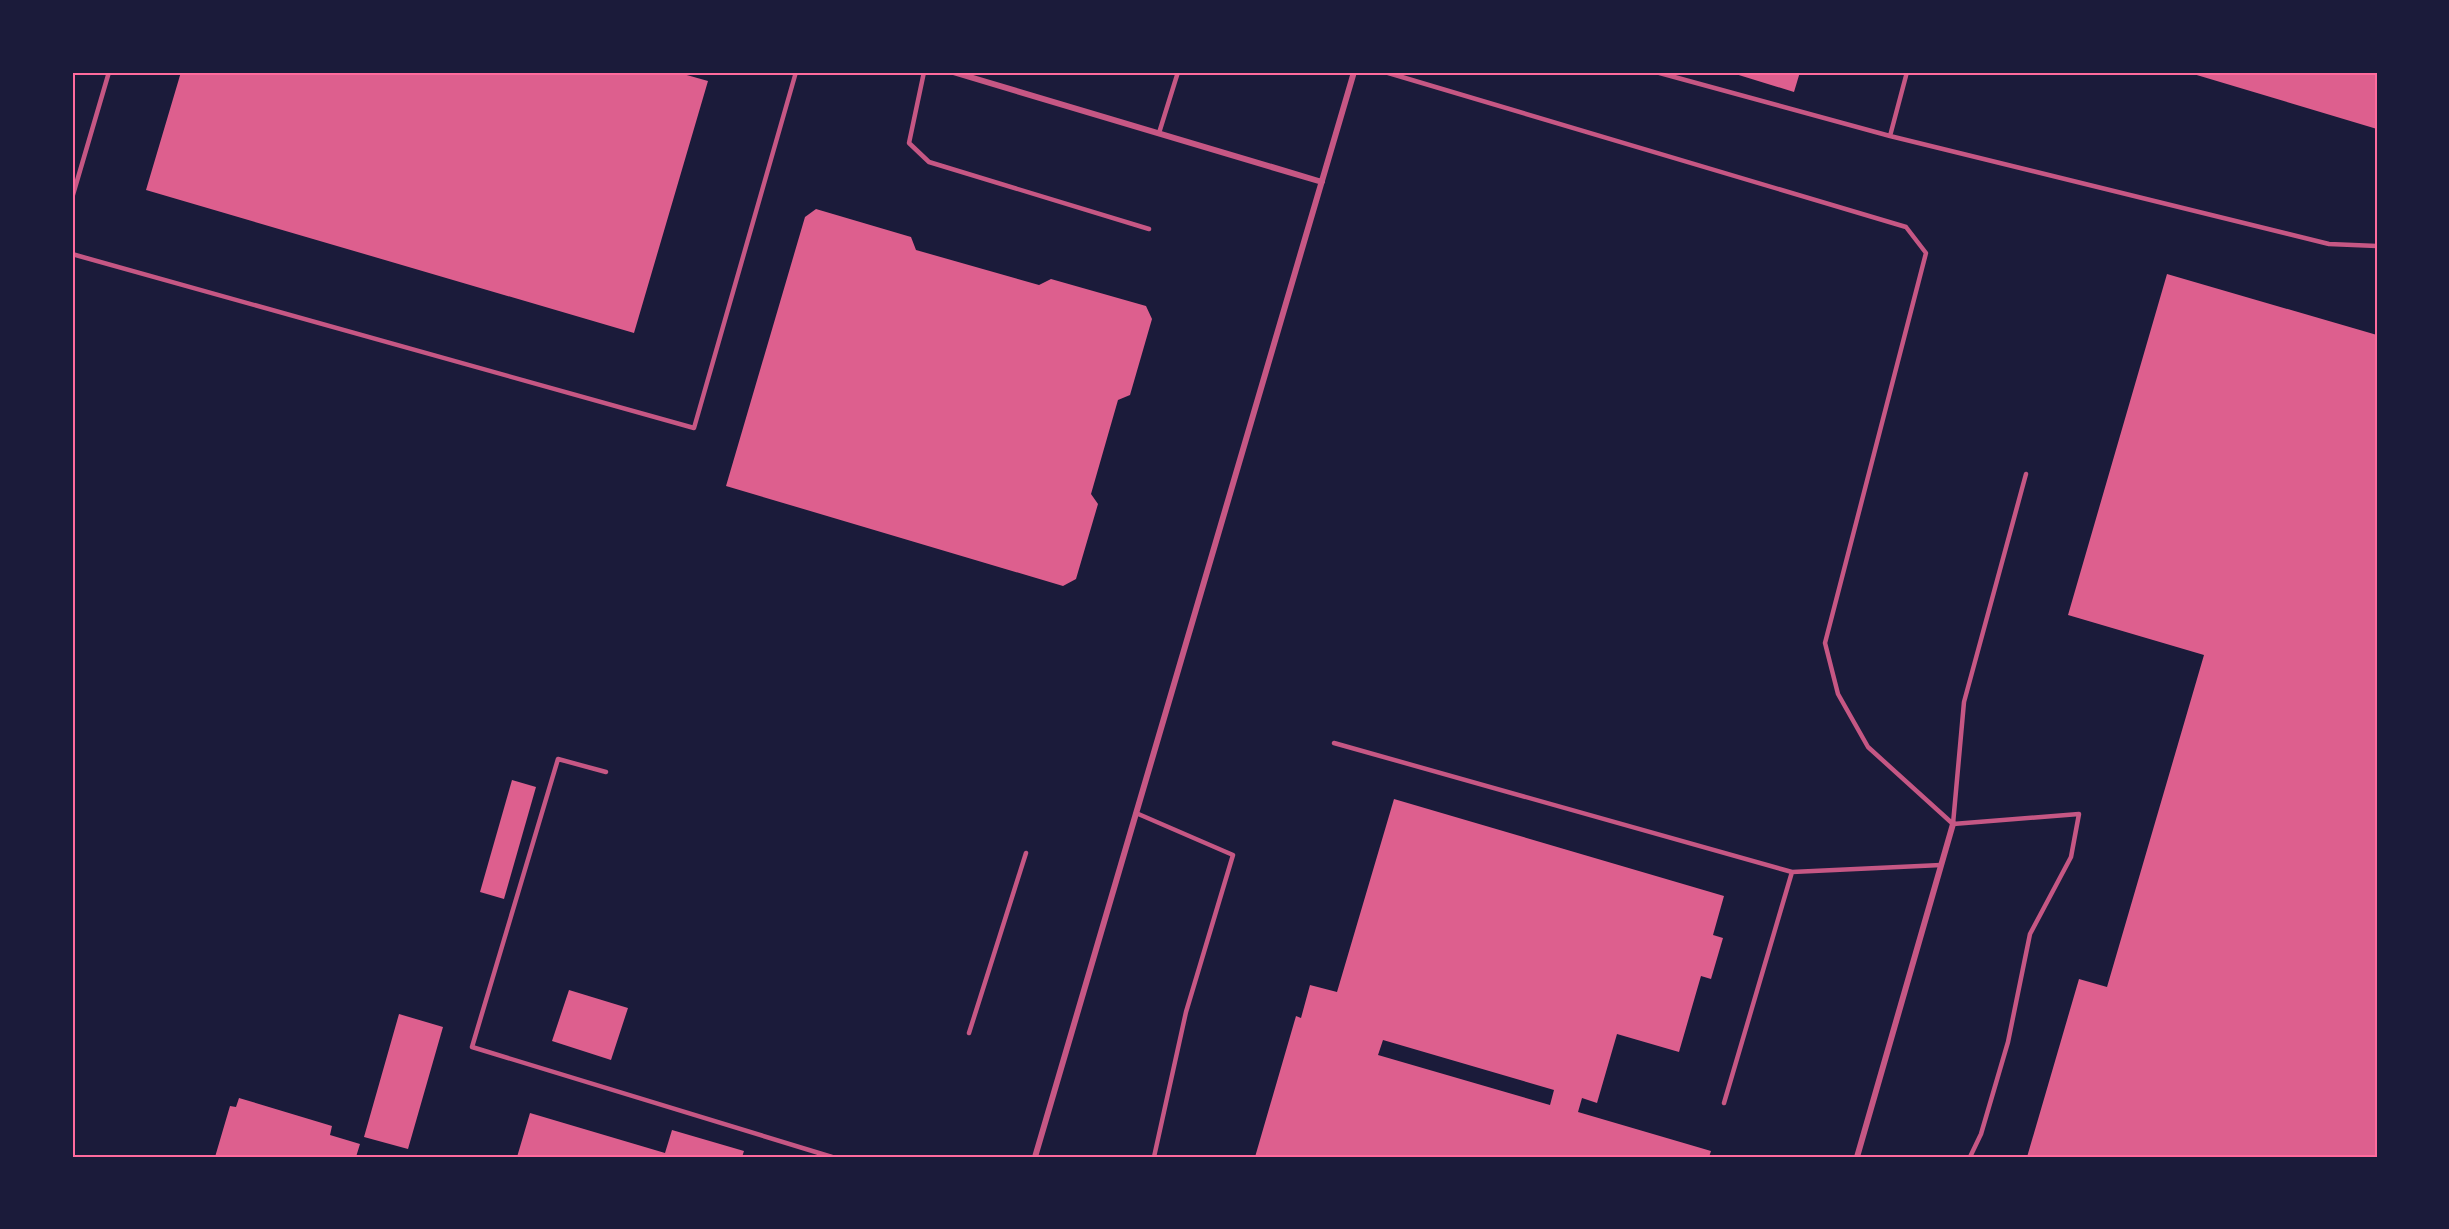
<svg xmlns="http://www.w3.org/2000/svg" width="2449" height="1229" font-family="'IBM Plex Sans',sans-serif">
  <style>
    .building { fill: #dd5f8e; fill-rule: evenodd }
    .lines { fill: none; stroke-linecap: round; stroke-linejoin: round }
    .service { stroke: #c65784; stroke-width: 4.5 }
    .minor { stroke: #c65784; stroke-width: 6 }
    .neatline { fill: none; stroke: #ff6b9d; stroke-width: 2 }
  </style>
  <rect width="100%" height="100%" fill="#1b1b3a"/>
  <!-- building -->
  <path class="building" d="M181,72H676L708,81L634,333L146,190Z
    M1729,72H1800L1794,92Z
    M2377,72V129L2190,73V72Z
    M816,209L911,237L916,250L1039,285L1051,279L1146,306L1152,319L1130,395L1118,400L1091,494L1098,504L1076,579L1063,586L726,486L805,217Z
    M2167,274L2377,335V1157H2027L2079,979L2107,987L2204,655L2068,615Z
    M512,780L536,787L504,899L480,892Z
    M1394,799L1724,896L1713,935L1723,938L1711,979L1701,976L1679,1052L1617,1034L1597,1103L1582,1098L1578,1112L1711,1151L1709,1157H1255L1296,1016L1301,1018L1310,985L1337,992ZM1383,1040L1554,1090L1550,1105L1378,1055Z
    M569,990L628,1008L611,1060L552,1041Z
    M399,1014L443,1027L408,1149L364,1137Z
    M239,1098L332,1126L330,1135L360,1144L356,1157H215L230,1106L236,1107Z
    M530,1113L665,1153L672,1130L744,1151L742,1157H517Z"/>
  <g class="lines">
    <!-- service -->
    <path class="service" d="M924,72L909,143L929,162L1149,229
      M1385,72L1906,227L1926,253L1825,643L1838,694L1868,747L1953,824L2079,814L2071,857L2030,934L2008,1042L1981,1134L1970,1157
      M1656,72L1890,136L2329,244L2377,246
      M1159,133L1178,72
      M1890,136L1907,72
      M72,198L109,72
      M72,254L694,428L796,72
      M1334,743L1792,872
      M606,772L558,759L472,1047L832,1157
      M1136,813L1233,855L1186,1012L1154,1157
      M1953,824L1964,702L2026,474
      M969,1033L1026,853
      M1724,1103L1792,872L1941,865"/>
    <!-- minor -->
    <path class="minor" d="M953,72L1322,182
      M1035,1157L1354,72
      M1857,1157L1953,824"/>
  </g>
  <!-- border -->
  <rect width="2449" height="1229" fill="none" stroke="#1b1b3a" stroke-width="147"/>
  <rect x="74" y="74" width="2302" height="1082" class="neatline"/>
</svg>
